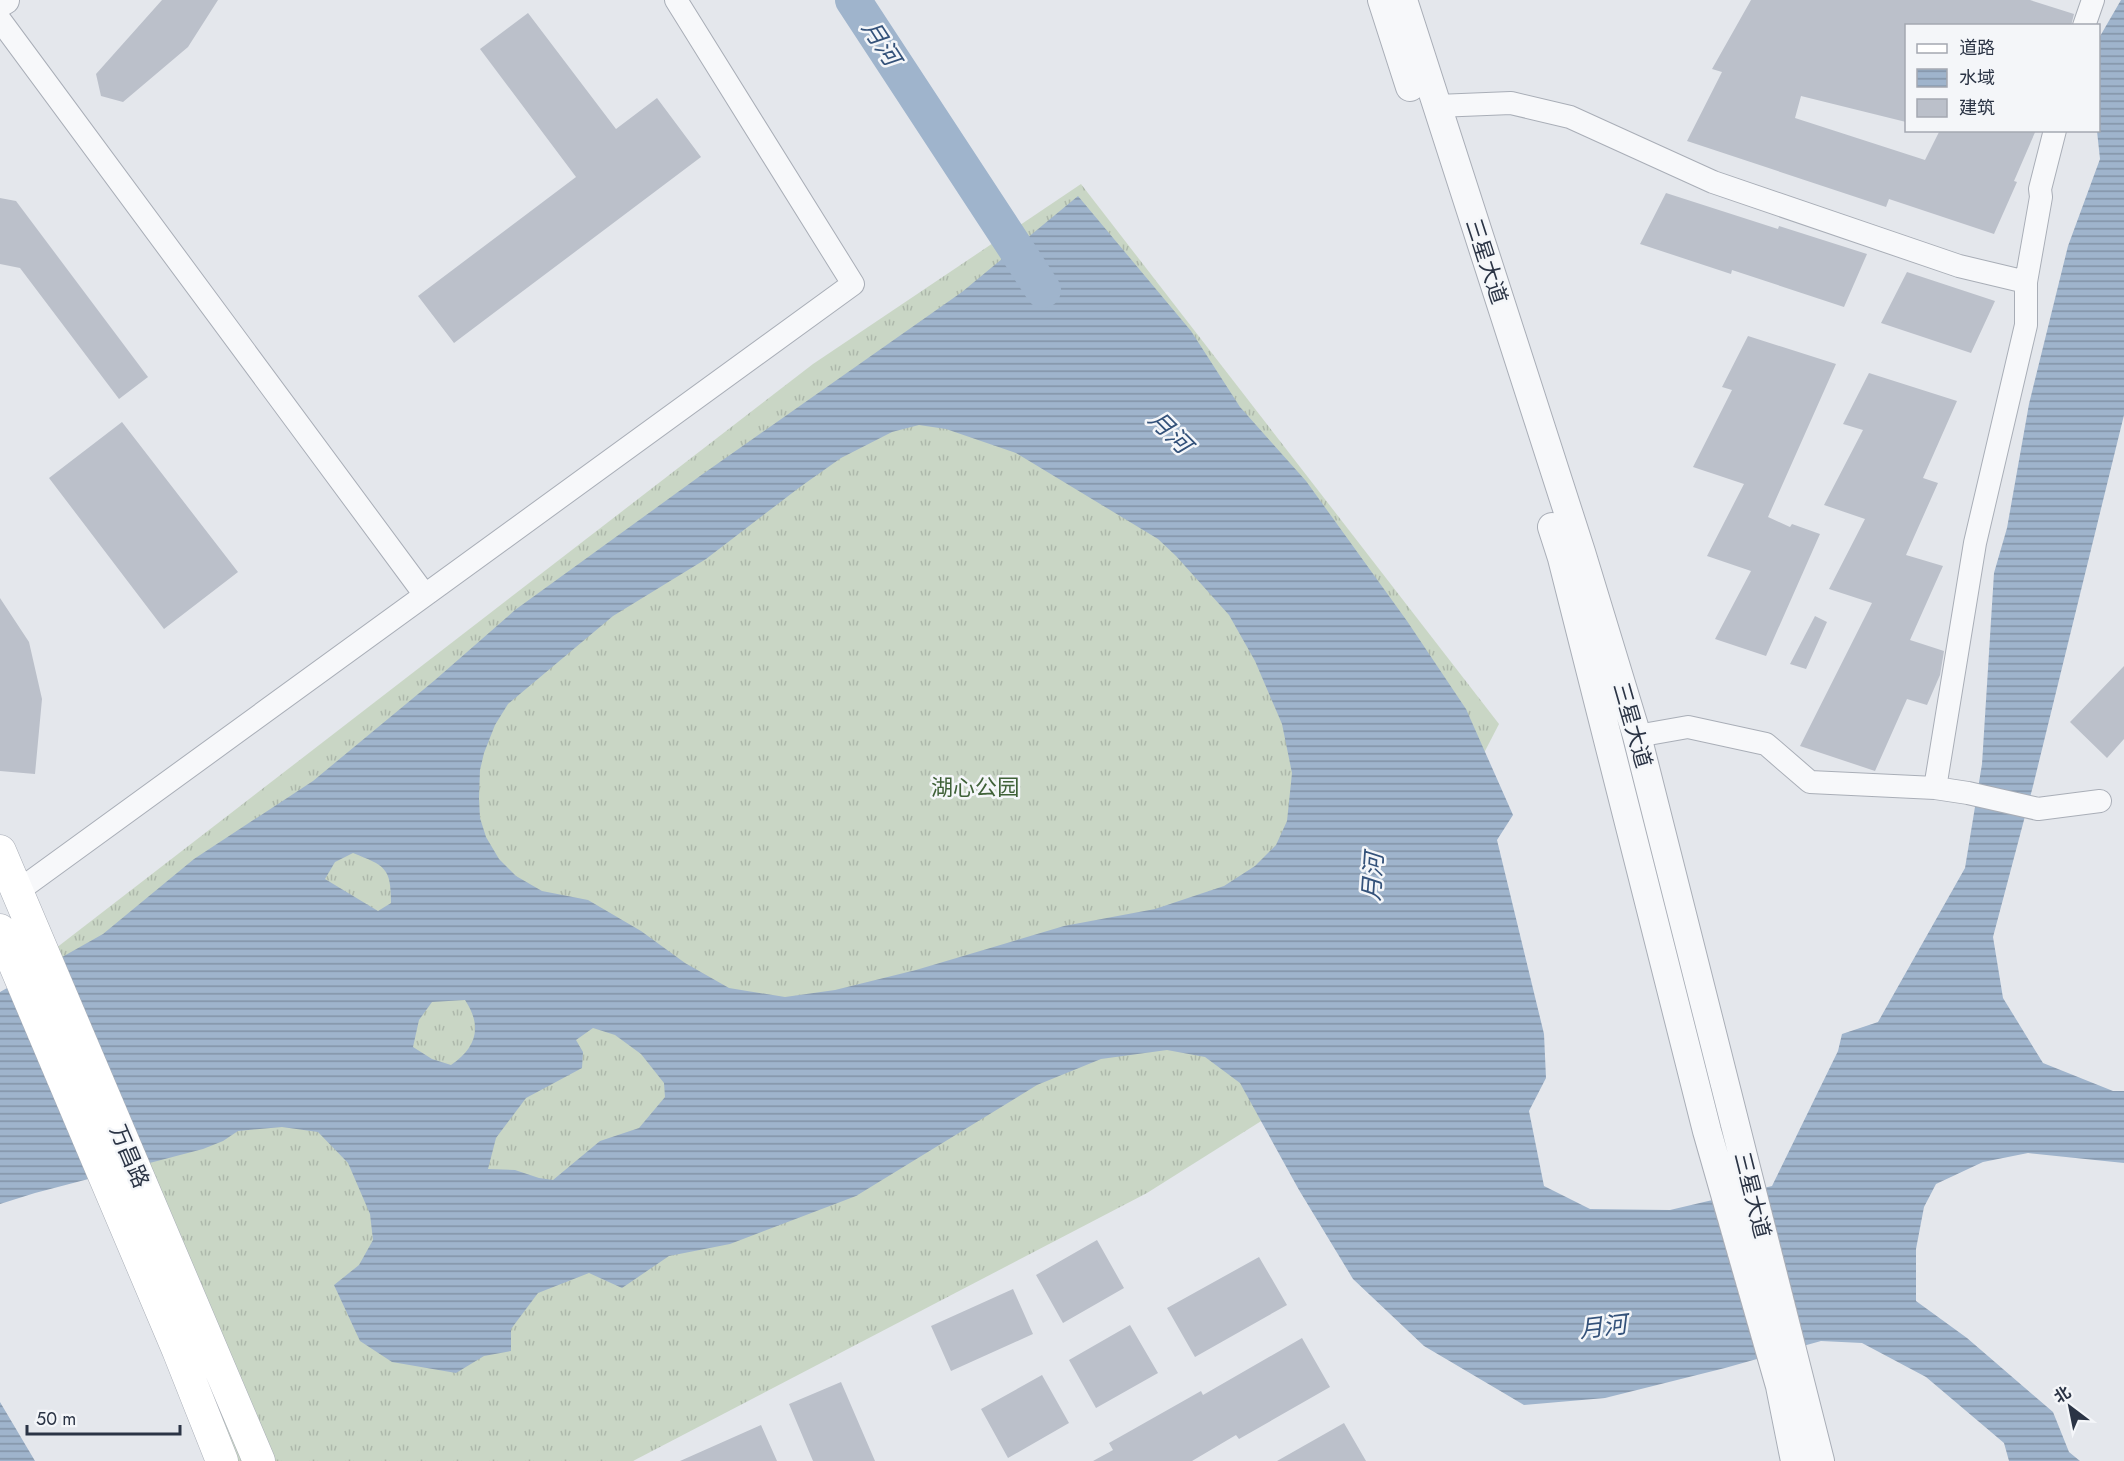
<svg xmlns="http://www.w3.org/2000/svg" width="2124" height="1461" font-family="Jost,'Noto Sans SC',sans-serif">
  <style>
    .grass { fill: url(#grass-tufts) }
    .water { fill: url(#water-rules); fill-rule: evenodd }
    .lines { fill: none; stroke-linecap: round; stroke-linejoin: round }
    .river { stroke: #9fb4cc; stroke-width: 36 }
    .building { fill: #bbc0ca }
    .minor-casing { stroke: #a9aeb7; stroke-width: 24 }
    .tertiary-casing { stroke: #a9aeb7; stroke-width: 30 }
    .secondary-casing { stroke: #a9aeb7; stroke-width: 33 }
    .minor { stroke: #f7f8fa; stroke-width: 22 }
    .tertiary { stroke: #f7f8fa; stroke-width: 28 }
    .secondary { stroke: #fff; stroke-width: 32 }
    .labels { text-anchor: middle; stroke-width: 5; stroke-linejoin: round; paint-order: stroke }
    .street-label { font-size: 22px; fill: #2b3445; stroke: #f4f6f9 }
    .park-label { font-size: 22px; fill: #3f6138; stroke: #f4f6f9 }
    .water-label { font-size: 24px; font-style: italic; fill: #34527a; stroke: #f4f6f9 }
  </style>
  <defs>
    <pattern id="grass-tufts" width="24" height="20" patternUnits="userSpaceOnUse" patternTransform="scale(1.5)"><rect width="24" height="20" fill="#c9d6c5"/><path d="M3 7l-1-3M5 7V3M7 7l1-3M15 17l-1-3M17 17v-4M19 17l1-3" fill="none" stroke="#adb8ab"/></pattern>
    <pattern id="water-rules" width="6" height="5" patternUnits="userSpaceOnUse" patternTransform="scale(1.5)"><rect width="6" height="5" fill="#9fb4cc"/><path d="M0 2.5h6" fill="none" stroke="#8293a7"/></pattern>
  </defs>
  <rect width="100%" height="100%" fill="#e4e7ec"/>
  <!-- grass -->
  <path class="grass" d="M1081,184L1499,724L1309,1091L1147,1193L633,1461H234L25,972L813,364Z"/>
  <!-- water -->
  <path class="water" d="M2121,0H2124V415L2033,786L1993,937L2003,998L2043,1063L2113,1091H2124V1163L2028,1153L1983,1162L1936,1184L1924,1207L1916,1249V1301L1967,1338L2053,1412L2069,1452L2080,1461H2009L2004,1443L1926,1377L1862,1343L1821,1341L1725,1368L1605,1398L1524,1405L1424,1346L1353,1279L1299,1190L1240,1083L1205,1057L1167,1050L1101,1059L1037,1085L856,1196L730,1244L669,1256L622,1288L589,1273L538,1293L511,1329V1351L484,1356L456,1373L392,1362L360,1341L334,1285L359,1265L373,1240L370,1214L348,1163L318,1132L282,1127L238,1131L223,1141L203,1149L35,1193L0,1204V992L103,934L194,859L313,781L435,680L515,610L700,476L962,292L1078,196L1191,331L1240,407L1306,481L1407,621L1466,709L1513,815L1497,840L1544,1034L1546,1078L1529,1111L1544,1186L1590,1209L1670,1210L1772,1186L1838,1051L1842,1034L1878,1022L1965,868L1982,764L1994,573L2007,528L2029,404L2068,246L2100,159L2097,131L2098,130L2099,38ZM919,425L946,429L1016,453L1158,539L1176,556L1229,615L1255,661L1282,724L1292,773L1287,821L1276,845L1255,866L1224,886L1155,909L1064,926L916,970L835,990L785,997L729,988L685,963L641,931L588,900L542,891L516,876L499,859L486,837L480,818L479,798L480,770L484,753L495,725L508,704L613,616L706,559L800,487L841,458L892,432ZM353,853C385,866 391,867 391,903L378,911L325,879L335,862ZM465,1000C483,1027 476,1048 451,1065L432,1059L413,1047L419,1020L432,1002ZM593,1028L615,1035L641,1054L664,1083L665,1097L639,1128L600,1141L553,1180L539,1178L515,1170L488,1169L496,1138L526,1098L582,1068L583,1052L576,1040Z
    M0,1402L35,1461H0Z"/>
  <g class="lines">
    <!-- river -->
    <path class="river" d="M853,0L1043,290"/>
  </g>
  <!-- building -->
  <path class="building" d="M162,0H218L188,47L123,102L101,96L96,74Z
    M1751,0H2030L2074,14L2071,26H1906V122L1801,96L1795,118L1925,160L1940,130H2036L2014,181L2017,182L1994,234L1889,199L1886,207L1687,141L1722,72L1712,69Z
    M528,13L616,129L657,98L701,157L454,343L418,296L576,177L480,49Z
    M1666,193L1778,229L1779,226L1867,254L1844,307L1732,270L1731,274L1640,244Z
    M0,198L16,201L148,377L119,399L20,268L0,264Z
    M1907,272L1995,301L1971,353L1881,323Z
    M1748,336L1836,364L1768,517L1790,527L1792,524L1820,534L1766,656L1715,639L1751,571L1707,556L1744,484L1693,467L1732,390L1722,387Z
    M1869,373L1957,401L1923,478L1938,483L1906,555L1943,566L1910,640L1944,651L1940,675L1927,705L1907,699L1875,771L1800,746L1872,603L1829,589L1865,519L1824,505L1863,430L1843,424Z
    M122,422L238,572L164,629L49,478Z
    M0,598L29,642L42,699L35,774L0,771Z
    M1815,616L1827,622L1806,669L1790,664Z
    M2124,666V739L2107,758L2070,722Z
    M1097,1240L1124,1288L1063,1323L1036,1275Z
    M1259,1257L1287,1305L1195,1357L1167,1308Z
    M1013,1289L1033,1334L951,1371L931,1326Z
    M1130,1325L1158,1373L1096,1408L1069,1360Z
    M1302,1338L1330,1387L1239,1439L1236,1435L1192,1461H1093L1113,1450L1109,1443L1201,1391L1203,1395Z
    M1042,1375L1069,1423L1008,1458L981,1409Z
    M841,1382L875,1461H813L789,1404Z
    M1344,1423L1366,1461H1277Z
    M761,1425L777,1461H680Z"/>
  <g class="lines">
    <defs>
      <path id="minor" d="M0,20L425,595
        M2084,26L2093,0
        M1437,106L1511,103L1570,117L1713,182L1959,266L2026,282
        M1637,736L1688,727L1766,744L1810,782L1935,788L1968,793L2038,809L2100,801
        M1935,788L1975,543L2026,325V282L2041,197L2040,189L2055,130
        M18,891L853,284L676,0"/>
      <path id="tertiary" d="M1382,0L1410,87
        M1403,0L1581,552L1637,736L1820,1461
        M0,3L5,0
        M1552,527L1562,558L1707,1131L1780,1386L1795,1461"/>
      <path id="secondary" d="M0,851L259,1461
        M0,930L178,1350L222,1461"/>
    </defs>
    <!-- minor casing -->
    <use href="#minor" class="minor-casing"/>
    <!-- tertiary casing -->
    <use href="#tertiary" class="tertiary-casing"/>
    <!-- secondary casing -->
    <use href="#secondary" class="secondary-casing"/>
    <!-- minor -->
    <use href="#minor" class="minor"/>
    <!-- tertiary -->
    <use href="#tertiary" class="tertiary"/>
    <!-- secondary -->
    <use href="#secondary" class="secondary"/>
  </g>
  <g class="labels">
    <!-- street labels -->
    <g class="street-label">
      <text transform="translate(1487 261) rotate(72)" y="8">三星大道</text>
      <text transform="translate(1633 725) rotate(74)" y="8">三星大道</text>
      <text transform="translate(130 1156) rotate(67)" y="8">万昌路</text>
      <text transform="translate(1753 1195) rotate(76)" y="8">三星大道</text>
    </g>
    <!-- park labels -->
    <g class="park-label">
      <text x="975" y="795">湖心公园</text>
    </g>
    <!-- water labels -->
    <g class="water-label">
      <text transform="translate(881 43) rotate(57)" y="8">月河</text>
      <text transform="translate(1170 432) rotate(45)" y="8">月河</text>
      <text transform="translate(1373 877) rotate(-86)" y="8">月河</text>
      <text transform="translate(1603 1327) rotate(-7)" y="8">月河</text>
    </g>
  </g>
  <!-- legend -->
  <rect x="1905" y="24" width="195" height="108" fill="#f4f6f9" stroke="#a4a8b1" stroke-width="1.5"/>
  <rect x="1917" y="44" width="30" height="9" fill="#ffffff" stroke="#a4a8b1" stroke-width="1.5"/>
  <text x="1959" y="54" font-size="18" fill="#2b3445">道路</text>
  <rect x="1917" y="69" width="30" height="18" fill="url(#water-rules)" stroke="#a4a8b1" stroke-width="1.5"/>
  <text x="1959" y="84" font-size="18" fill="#2b3445">水域</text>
  <rect x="1917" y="99" width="30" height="18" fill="#bbc0ca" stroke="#a4a8b1" stroke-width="1.5"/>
  <text x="1959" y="114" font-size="18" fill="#2b3445">建筑</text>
  <!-- north arrow -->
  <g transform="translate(2070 1407) rotate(328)" stroke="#f4f6f9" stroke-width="4.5" paint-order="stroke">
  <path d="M0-4.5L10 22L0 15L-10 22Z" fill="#2b3445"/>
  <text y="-9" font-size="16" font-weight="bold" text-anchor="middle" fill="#2b3445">北</text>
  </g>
  <!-- scale -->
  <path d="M27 1425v9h153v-9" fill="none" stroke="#2b3445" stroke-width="3"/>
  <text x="36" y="1425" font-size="18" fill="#2b3445" stroke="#f4f6f9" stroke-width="4.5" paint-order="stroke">50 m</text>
</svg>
